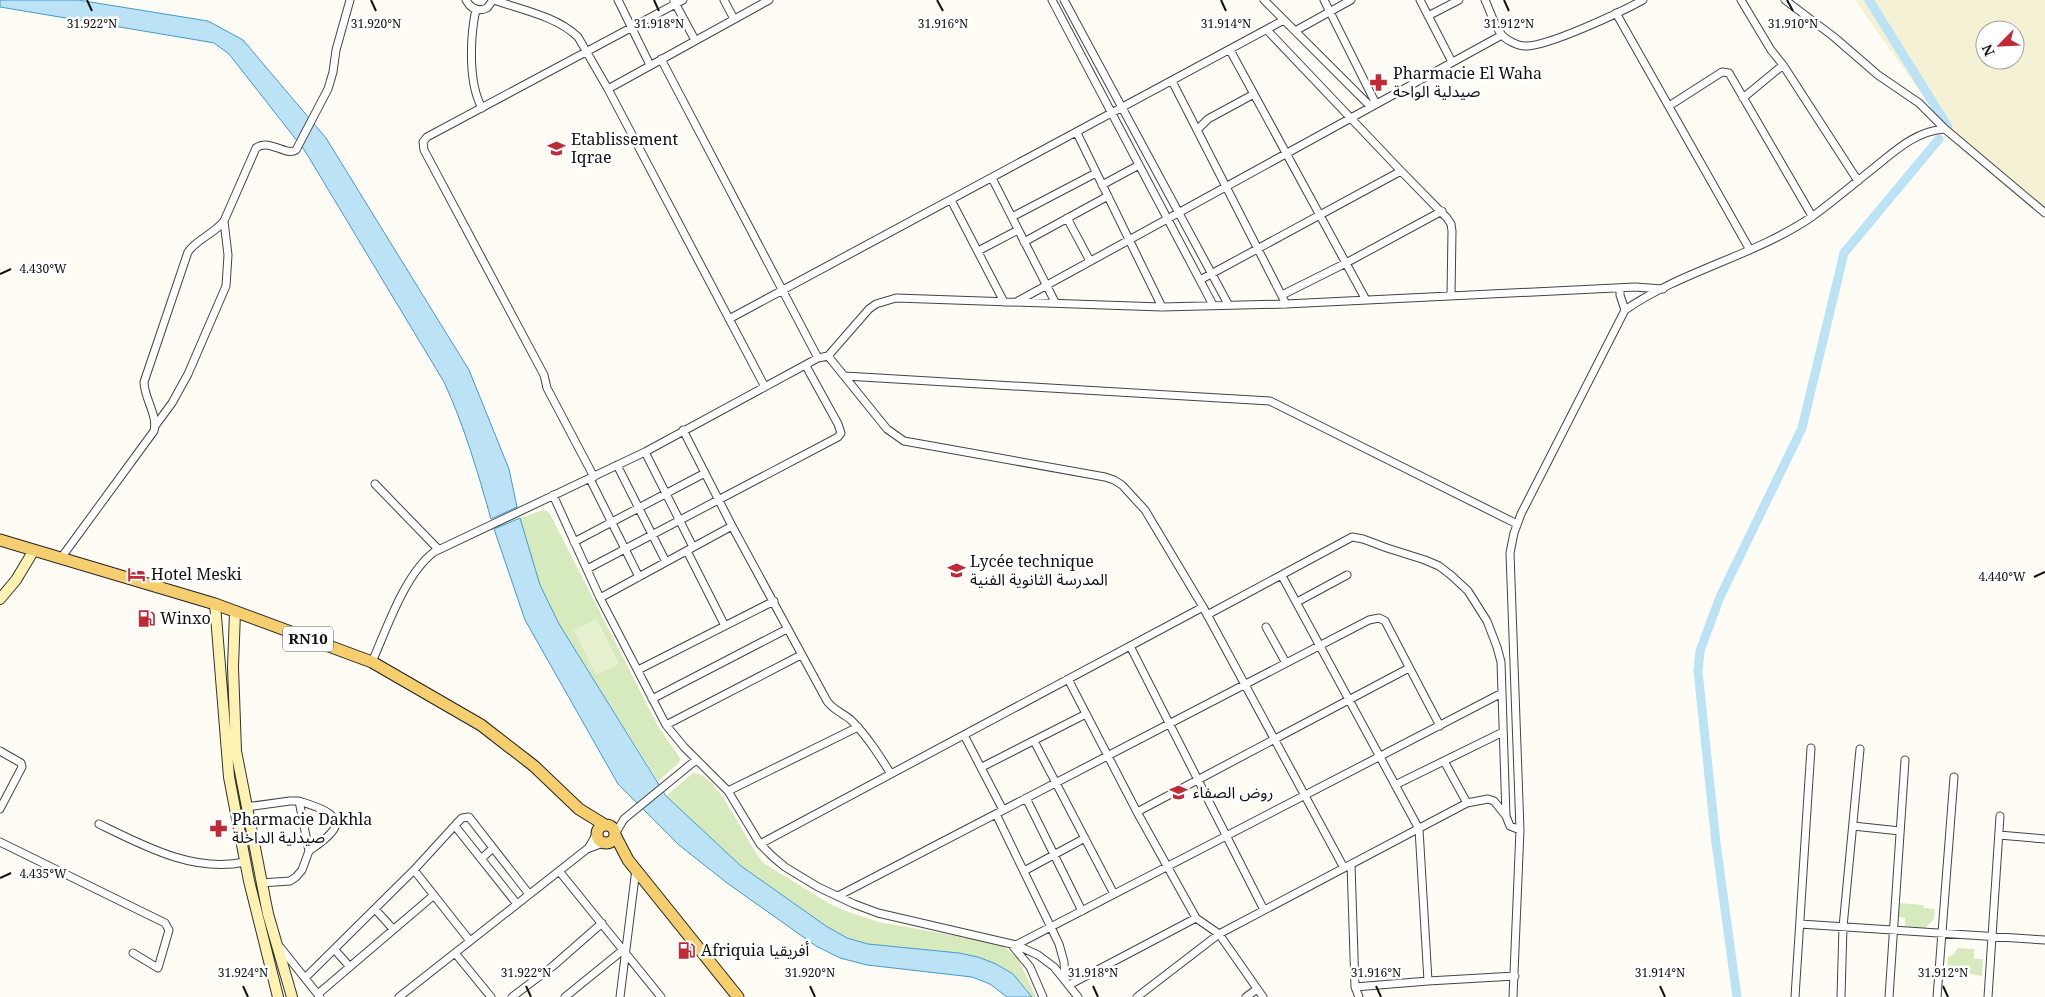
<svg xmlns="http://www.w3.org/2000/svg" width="2045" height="997" font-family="'Noto Serif','Noto Sans Arabic',serif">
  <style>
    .farmland { fill: #f5f1d5; fill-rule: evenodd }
    .green { fill: #d7eabe }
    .pitch { fill: #e7f1d0 }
    .water { fill: #bbe2f5; stroke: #439acb }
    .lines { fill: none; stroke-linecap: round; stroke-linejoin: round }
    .canal { stroke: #bbe2f5; stroke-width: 9 }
    .street-casing { stroke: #444; stroke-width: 9 }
    .secondary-casing { stroke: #333; stroke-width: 12 }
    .primary-casing { stroke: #222; stroke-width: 13 }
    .street { stroke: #fff; stroke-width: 7 }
    .secondary { stroke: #fdf2b2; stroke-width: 10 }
    .primary { stroke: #f5cf6f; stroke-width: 11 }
    .ticks { fill: none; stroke: #111; stroke-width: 2 }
    .labels { text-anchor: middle; stroke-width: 5; stroke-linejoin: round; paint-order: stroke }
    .shield { fill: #fff; stroke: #585858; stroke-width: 1 }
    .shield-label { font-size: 15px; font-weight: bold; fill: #111 }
    .poi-label { font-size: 16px; fill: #111; stroke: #fff; text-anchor: start }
    .ticks-label { font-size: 12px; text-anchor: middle; fill: #111; stroke: #fff; stroke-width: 5; stroke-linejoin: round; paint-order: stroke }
  </style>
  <rect width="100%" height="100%" fill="#fffcf5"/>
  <!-- farmland -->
  <path class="farmland" d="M1855,0H2045V209L1948,131ZM1985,30H2015V60H1985Z"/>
  <!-- green -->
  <path class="green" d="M543,510L547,511L550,514L658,726L680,758L679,763L658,781L559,624L540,585L520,518Z
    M693,773C719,772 746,845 765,864L830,904L846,911L879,922L1000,944L1018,958L1036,997H1032L1026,988L996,964L978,957L959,953L868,944L847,938L826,926L741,866L666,796Z
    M1900,903L1923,905L1924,908L1935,909L1934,919L1925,928L1905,926V918L1899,917Z
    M1958,948L1974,949V959H1983L1982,976L1948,970V957L1954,954Z"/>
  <!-- pitch -->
  <path class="pitch" d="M597,619L619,664L596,675L574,630Z"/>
  <!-- water -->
  <path class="water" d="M0,0H78L208,21L243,40L326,138L469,370L509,469L517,507L491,519C478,473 464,425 444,382L305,151L229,54L214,43L203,41L0,7Z
    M520,518L540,585L559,624L666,796L741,866L826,926L847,938L868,944L959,953L978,957L996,964L1013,974L1032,997H1007L990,984L972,977L867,965L840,958L816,946L727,883L679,845L618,784L525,620L494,529Z"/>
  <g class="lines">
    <!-- canal -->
    <path class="canal" d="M1869,0L1948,127
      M1737,997L1716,843L1698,671L1700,651L1720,597L1802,428L1844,253L1939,139"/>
    <defs>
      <path id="street" d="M466,0C471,9 478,12 487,8L493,0
        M494,0C522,10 556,16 578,37L608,89L765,387
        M618,0L650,65
        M724,0L734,19
        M1052,0L1213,305
        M1064,0L1228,304
        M1264,0L1371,107
        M1324,0L1376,104
        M1420,0L1452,62
        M1485,0C1490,10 1494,26 1502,35C1506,40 1518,46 1525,46C1547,47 1621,12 1643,0
        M1741,0L1771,50L1783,65
        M1785,0L1834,37L1878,75L1919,103L1945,129
        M674,1L695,40
        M476,9C470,37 468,83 482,108
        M1616,13L1750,250
        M1428,16L1459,0
        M1267,30L1401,171L1447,218L1451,224L1452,231L1451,296
        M1295,31L1351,0
        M1230,50L1366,300
        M661,59L818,358
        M1172,81L1286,304
        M608,89L769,0
        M1743,98L1783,65L1858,181
        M1669,106L1722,72L1729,73L1812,216
        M1197,130L1208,119L1254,94
        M1077,133L1162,307
        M992,178L1055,302
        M1102,185L1139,165
        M951,200L1004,302
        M1012,217L1096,173
        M1067,218L1090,261
        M1024,242L1108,196
        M978,251L1018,230
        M1200,280L1401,171
        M1620,288V295L1625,310
        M1282,295L1346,263L1442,211
        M1018,301L1502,35
        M729,319L1284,20
        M828,356L887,429L904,441L1105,477L1114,480L1122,485L1145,510L1203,607L1344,868
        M845,376L1270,401L1517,524
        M155,426L172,403L188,374L226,286L228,255L224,221
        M683,430L732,526L827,701C833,710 843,713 851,720C867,736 879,755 891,774
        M645,452L693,547
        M617,465L666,562
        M594,477L547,388L544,375L424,150L423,142L427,137L683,0
        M590,479L639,577
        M375,484L438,549
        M553,495L600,598L666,725L684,747L728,791L760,844L772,856L785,867L818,887L854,904L878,913L1016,945L1038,955L1054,967L1078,997
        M574,542L705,473
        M687,551L725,626
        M61,558L154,431C158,415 144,398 144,382L188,252C197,239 214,234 224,221L256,148C270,138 286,157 296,150L328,89L333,72L336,50L350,0
        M587,569L838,437L841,433L838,424L806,366
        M1282,576L1419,829L1428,981
        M600,598L732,526
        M1297,602L1347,575
        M1207,615L1352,537L1363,539L1387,548L1425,560L1439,566L1452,576L1468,591L1487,621L1497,647L1501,662L1506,816
        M1266,627L1286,663
        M1130,646L1264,910
        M372,662C387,628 405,574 434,552L645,452L818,358L828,356L869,309L876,304L896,298L1162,307L1286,304L1635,287L1663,289
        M638,670L774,601
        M1068,679L1137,812L1196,918L1219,934L1263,997
        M652,699L787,629
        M666,725L801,655
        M964,735L1003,810
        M1034,741L1114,894
        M0,751L21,763L22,767L0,809
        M1444,761L1467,803
        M982,767L1086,714
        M1395,785L1503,732
        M728,791L858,727
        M1026,798L1082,911
        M299,801C310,805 349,814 331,833C325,840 316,846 309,851
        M246,807L290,801H299L309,851L302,870L296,877L290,881L261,883
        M1137,812L1409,668
        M996,814L1059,944L1064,962L1065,980
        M99,824C144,846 194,873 245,862
        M455,826L517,904
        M1853,826L1900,831
        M615,834L624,819L696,760
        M1999,835L2045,839
        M0,842L165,923L169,930L158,968L133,953
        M760,844L1203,607
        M589,847L596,835
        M481,859L493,848
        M1351,864L1355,987L1359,997
        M414,870L457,823L462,818L469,817L529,894
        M559,871L661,997
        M1024,871L1085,838
        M838,896L1369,620L1379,618L1385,621L1440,726
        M375,909L393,929
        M1800,924L2045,940
        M1011,944L1030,967L1043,997
        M1016,945L1502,693
        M280,947L320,997
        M334,949L350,967
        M455,953L491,997
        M305,978L414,870L470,941
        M1069,985L1196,918
        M1355,987L1428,981L1515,976
        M318,994L434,895
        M399,997L587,849L603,843
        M512,997L553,966L602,923
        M565,997L623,950
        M620,997L636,869
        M1137,997L1219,934L1467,803L1488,799L1494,801L1506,816L1510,826L1520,830
        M1246,997L1257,989
        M1513,997L1520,830L1510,553L1514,533L1521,514L1625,310C1683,270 1755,256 1813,216C1832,202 1851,186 1870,171C1893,153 1914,131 1945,129L2045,213
        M1795,997L1811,748
        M1841,997L1843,927L1860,749
        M1889,997L1905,760
        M1937,997L1954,777
        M1988,997L2000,816"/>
      <path id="secondary" d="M0,599L16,580L34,550
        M215,604L229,777L249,881L278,997
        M235,612L233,667L236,751L268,914L292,997"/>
      <path id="primary" d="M0,540L215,604L372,662L481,725L534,766L579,809L605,825
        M597 834a9 9 0 1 1 18 0a9 9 0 1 1-18 0Z
        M615,835L628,860L738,997"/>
    </defs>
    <!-- street casing -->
    <use href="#street" class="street-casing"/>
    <!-- secondary casing -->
    <use href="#secondary" class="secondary-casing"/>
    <!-- primary casing -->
    <use href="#primary" class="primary-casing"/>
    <!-- street -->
    <use href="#street" class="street"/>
    <!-- secondary -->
    <use href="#secondary" class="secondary"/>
    <!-- primary -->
    <use href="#primary" class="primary"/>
  </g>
  <!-- ticks -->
  <path class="ticks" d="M87,0L92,11M371,0L376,11M654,0L659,11M937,0L943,11M1221,0L1226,11M1504,0L1509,11M1787,0L1793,11M0,274L11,269M2034,577L2045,572M0,878L11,873M243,986L248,997M526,986L531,997M810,986L815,997M1093,986L1098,997M1376,986L1381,997M1660,986L1665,997M1943,986L1948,997"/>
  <!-- icons -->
  <defs>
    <symbol id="pharmacy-bare" viewBox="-9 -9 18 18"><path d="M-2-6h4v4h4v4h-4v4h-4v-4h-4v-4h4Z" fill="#c02a37" stroke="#fff" stroke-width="2.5" paint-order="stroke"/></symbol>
    <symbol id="school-bare" viewBox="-9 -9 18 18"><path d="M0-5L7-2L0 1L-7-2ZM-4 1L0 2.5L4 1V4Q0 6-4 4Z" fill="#c02a37" stroke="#fff" stroke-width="2.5" paint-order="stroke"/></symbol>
    <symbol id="hotel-bare" viewBox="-9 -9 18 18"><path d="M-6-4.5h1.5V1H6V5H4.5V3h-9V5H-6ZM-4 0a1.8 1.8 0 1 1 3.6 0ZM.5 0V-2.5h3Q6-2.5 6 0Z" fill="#c02a37" stroke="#fff" stroke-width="2.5" paint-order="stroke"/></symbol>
    <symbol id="fuel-bare" viewBox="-9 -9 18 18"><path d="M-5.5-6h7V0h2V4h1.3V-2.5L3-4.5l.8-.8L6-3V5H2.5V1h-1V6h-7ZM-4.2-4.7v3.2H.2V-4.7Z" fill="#c02a37" stroke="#fff" stroke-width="2.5" paint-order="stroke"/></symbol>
  </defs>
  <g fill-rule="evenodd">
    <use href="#pharmacy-bare" x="1366" y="70" width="25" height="25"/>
    <use href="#school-bare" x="544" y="136" width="25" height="25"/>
    <use href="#school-bare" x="944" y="558" width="25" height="25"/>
    <use href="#hotel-bare" x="124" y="562" width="25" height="25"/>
    <use href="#fuel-bare" x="134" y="606" width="25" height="25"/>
    <use href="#school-bare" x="1166" y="780" width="25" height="25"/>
    <use href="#pharmacy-bare" x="206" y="816" width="25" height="25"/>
    <use href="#fuel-bare" x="674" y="938" width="25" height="25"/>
  </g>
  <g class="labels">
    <!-- shield labels -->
    <rect class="shield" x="283" y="626.5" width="50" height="25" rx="4"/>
    <g class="shield-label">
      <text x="308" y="644">RN10</text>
    </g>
    <!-- poi labels -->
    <g class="poi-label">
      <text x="1393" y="79">Pharmacie El Waha<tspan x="1393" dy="18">صيدلية الواحة</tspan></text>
      <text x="571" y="145">Etablissement<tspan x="571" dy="18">Iqrae</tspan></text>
      <text x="970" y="567">Lycée technique<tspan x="970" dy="18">المدرسة الثانوية الفنية</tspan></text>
      <text x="151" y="580">Hotel Meski</text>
      <text x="160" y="624">Winxo</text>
      <text x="1193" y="798">روض الصفاء</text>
      <text x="232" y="825">Pharmacie Dakhla<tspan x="232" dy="18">صيدلية الداخلة</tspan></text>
      <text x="701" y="956">Afriquia أفريقيا</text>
    </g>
  </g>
  <g class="ticks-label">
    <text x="659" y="28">31.918°N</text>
    <text x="92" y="28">31.922°N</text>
    <text x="376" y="28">31.920°N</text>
    <text x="943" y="28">31.916°N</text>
    <text x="1226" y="28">31.914°N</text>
    <text x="1509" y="28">31.912°N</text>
    <text x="1793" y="28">31.910°N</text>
    <text x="43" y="273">4.430°W</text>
    <text x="2002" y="581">4.440°W</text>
    <text x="43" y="878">4.435°W</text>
    <text x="243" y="977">31.924°N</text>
    <text x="526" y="977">31.922°N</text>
    <text x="810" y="977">31.920°N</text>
    <text x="1093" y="977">31.918°N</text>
    <text x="1376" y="977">31.916°N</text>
    <text x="1660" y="977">31.914°N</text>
    <text x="1943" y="977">31.912°N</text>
  </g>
  <!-- north arrow -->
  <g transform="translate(2000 45) rotate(246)"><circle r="24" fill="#ffffff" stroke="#a0a0a0"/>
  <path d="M0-4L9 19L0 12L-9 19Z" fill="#c02a37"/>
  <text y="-8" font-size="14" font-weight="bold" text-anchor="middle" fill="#111111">N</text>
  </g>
</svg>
